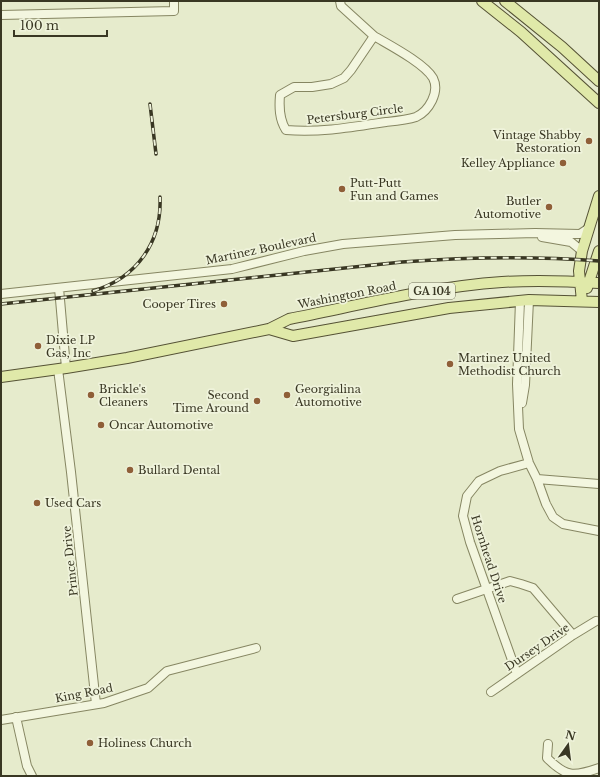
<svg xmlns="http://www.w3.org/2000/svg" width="600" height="777" font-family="'Libre Baskerville',serif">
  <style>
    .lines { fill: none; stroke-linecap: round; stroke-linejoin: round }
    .minor-casing { stroke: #868662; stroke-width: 10 }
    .major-casing { stroke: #555235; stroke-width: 12 }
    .minor { stroke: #f3f6df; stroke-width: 8 }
    .major { stroke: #e0e9a9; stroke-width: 10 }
    .rail-casing { stroke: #393723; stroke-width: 3.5 }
    .rail { stroke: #eff3db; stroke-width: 2; stroke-dasharray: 6; stroke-linecap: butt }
    .poi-dot { fill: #8f5f38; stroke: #eff3db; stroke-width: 1.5 }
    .labels { text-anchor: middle; stroke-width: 3.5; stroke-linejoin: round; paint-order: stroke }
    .shield { fill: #eff3db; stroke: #706f5a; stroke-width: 1 }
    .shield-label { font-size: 10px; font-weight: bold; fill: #393723 }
    .street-label { font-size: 11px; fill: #393723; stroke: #eff3db }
    .poi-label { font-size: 11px; fill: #393723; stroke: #eff3db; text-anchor: start }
  </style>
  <rect width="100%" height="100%" fill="#e6ebcc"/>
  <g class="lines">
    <defs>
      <path id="minor" d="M340,1L341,6L374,36
        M1,15L174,11V1
        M374,36C389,45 424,63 433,78C440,92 429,111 416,117C407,120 396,121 386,122C353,127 319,133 286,130C279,119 279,107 280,95L294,87H312L331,84L344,78L351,70Z
        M542,237L571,242L582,251
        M59,288L66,368
        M1,294L232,269L304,251L343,244L455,235L535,233L580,234L589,228
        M520,301L517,384L519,429L529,463L537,479L546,504L553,517L563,524L599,531
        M58,369L71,472L96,704
        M522,403L525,385L529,300
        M537,479L599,484
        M457,599L510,581L521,584L533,588L573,635
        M517,674L470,542L463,516L467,496L479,481L500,471L529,463
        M491,692L573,635L596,621
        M16,717L27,766L32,776
        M1,720L104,703L148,688L167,671L256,648
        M548,744L547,758C566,777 573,777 599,768"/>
      <path id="major" d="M482,1L521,32L599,103
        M505,1L562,47L599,81
        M587,288L599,251
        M582,301L579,271L582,251L599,196
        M269,329L293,336L449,308L529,300L599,302
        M1,377L66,368L127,358L269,329L289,319C360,305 430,287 502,282C534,280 567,281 599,283"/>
    </defs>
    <!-- minor casing -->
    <use href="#minor" class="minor-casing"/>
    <!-- major casing -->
    <use href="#major" class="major-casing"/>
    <!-- minor -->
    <use href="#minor" class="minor"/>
    <!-- major -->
    <use href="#major" class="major"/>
    <defs>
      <path id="rail" d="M150,104L156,154
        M93,291C137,278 162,242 160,197
        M1,304L402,262C468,257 533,256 599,261"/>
    </defs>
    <!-- rail casing -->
    <use href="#rail" class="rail-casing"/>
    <!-- rail -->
    <use href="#rail" class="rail"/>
  </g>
  <!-- markers -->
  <g class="poi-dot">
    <circle cx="589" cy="141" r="4"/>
    <circle cx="563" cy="163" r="4"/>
    <circle cx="342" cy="189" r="4"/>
    <circle cx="549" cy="207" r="4"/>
    <circle cx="224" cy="304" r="4"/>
    <circle cx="38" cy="346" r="4"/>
    <circle cx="450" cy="364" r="4"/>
    <circle cx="91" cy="395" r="4"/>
    <circle cx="287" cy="395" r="4"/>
    <circle cx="257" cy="401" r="4"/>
    <circle cx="101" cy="425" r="4"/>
    <circle cx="130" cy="470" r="4"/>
    <circle cx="37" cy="503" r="4"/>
    <circle cx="90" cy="743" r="4"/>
  </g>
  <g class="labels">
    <!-- shield labels -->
    <rect class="shield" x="409" y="283" width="46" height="16" rx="3"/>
    <g class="shield-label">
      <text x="432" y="295">GA 104</text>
    </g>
    <!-- street labels -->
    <g class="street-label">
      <text transform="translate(355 114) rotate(-7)" y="4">Petersburg Circle</text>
      <text transform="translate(261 249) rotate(-12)" y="4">Martinez Boulevard</text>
      <text transform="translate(347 295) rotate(-11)" y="4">Washington Road</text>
      <text transform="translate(489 559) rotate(72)" y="4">Hornhead Drive</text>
      <text transform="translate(70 561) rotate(-96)" y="4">Prince Drive</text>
      <text transform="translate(537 647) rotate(-34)" y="4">Dursey Drive</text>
      <text transform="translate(84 693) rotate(-11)" y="4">King Road</text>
    </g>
    <!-- poi labels -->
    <g class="poi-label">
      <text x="581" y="139" text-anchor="end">Vintage Shabby<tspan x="581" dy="13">Restoration</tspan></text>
      <text x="555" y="167" text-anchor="end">Kelley Appliance</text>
      <text x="350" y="187">Putt-Putt<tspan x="350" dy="13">Fun and Games</tspan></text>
      <text x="541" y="205" text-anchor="end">Butler<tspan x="541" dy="13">Automotive</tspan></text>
      <text x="216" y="308" text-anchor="end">Cooper Tires</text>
      <text x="46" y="344">Dixie LP<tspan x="46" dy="13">Gas, Inc</tspan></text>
      <text x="458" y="362">Martinez United<tspan x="458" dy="13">Methodist Church</tspan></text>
      <text x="99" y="393">Brickle's<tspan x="99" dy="13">Cleaners</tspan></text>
      <text x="295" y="393">Georgialina<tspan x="295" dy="13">Automotive</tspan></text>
      <text x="249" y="399" text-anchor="end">Second<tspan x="249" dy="13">Time Around</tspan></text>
      <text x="109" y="429">Oncar Automotive</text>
      <text x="138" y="474">Bullard Dental</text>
      <text x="45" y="507">Used Cars</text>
      <text x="98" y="747">Holiness Church</text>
    </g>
  </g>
  <!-- border -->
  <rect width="600" height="777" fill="none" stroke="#393723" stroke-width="4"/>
  <!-- north arrow -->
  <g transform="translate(568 745) rotate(14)" stroke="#eff3db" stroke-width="3" paint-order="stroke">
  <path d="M0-3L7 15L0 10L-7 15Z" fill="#393723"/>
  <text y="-6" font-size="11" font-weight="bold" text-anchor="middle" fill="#393723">N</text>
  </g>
  <!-- scale -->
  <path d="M14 30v6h93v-6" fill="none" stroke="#393723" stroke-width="2"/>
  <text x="20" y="30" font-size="12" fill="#393723" stroke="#eff3db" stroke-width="3" paint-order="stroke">100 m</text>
</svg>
